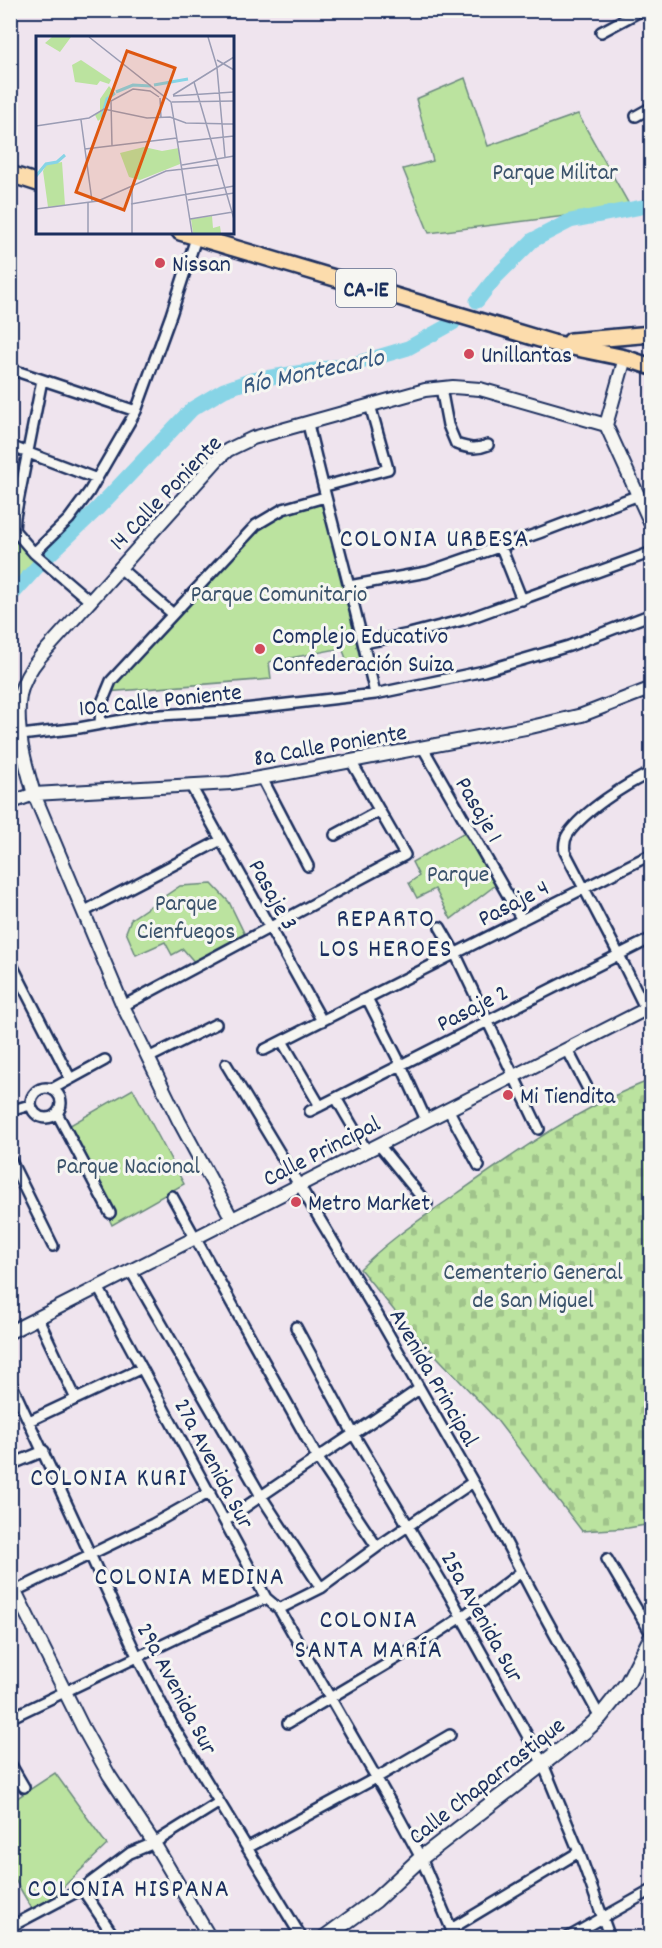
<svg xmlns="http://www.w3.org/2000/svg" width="662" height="1948" font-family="Dekko,sans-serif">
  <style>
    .cemetery { fill: url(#cemetery-stones); stroke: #6b897e; stroke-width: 1.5 }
    .green { fill: #bbe39f; stroke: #6b897e; stroke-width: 1.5 }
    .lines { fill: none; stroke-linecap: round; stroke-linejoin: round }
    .river { stroke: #87d4e6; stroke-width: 15 }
    .minor-casing { stroke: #1b2f5e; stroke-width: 14 }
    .tertiary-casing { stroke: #1b2f5e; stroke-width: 16 }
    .secondary-casing { stroke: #1b2f5e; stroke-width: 18 }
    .trunk-casing { stroke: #1b2f5e; stroke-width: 20 }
    .minor { stroke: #f6f6f2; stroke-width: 9 }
    .tertiary { stroke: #f6f6f2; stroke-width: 12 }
    .secondary { stroke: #f6f6f2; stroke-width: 14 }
    .trunk { stroke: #fcdcac; stroke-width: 15 }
    .poi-dot { fill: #d1495b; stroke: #f6f6f2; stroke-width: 2 }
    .labels { text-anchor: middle; stroke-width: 6; stroke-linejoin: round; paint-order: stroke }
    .shield { fill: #f6f6f2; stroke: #5d6b8a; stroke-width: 1.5 }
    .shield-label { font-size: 22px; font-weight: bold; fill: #1b2f5e }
    .park-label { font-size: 24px; fill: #3b536b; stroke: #f6f6f2 }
    .poi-label { font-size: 24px; fill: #1b2f5e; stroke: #f6f6f2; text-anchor: start }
    .street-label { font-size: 24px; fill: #1b2f5e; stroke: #f6f6f2 }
    .water-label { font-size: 26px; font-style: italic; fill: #365880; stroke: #f6f6f2 }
    .neighbourhood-label { font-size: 26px; letter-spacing: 1.5px; fill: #1b2f5e; stroke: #f6f6f2 }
    .inset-river { fill: none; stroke: #87d4e6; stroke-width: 3 }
    .inset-road { fill: none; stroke: #9a9cb4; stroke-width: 1.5 }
    .view { fill: #de5710; fill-opacity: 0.15; stroke: #de5710; stroke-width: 3 }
    .inset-edge { fill: none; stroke: #1b2f5e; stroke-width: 3 }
  </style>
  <defs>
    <pattern id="cemetery-stones" width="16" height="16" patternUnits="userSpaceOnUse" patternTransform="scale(1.5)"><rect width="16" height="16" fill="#bbe39f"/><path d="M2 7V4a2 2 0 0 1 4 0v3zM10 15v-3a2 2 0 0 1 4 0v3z" fill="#a0c38b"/></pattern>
  </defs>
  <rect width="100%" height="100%" fill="#efe4ee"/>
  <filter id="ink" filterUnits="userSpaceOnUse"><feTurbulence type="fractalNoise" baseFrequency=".0167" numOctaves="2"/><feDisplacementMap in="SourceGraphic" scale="12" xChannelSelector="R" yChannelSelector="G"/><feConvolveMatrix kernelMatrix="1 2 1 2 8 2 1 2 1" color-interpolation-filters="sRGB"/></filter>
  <g filter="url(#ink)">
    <!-- cemetery -->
    <path class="cemetery" d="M651,1080V1524L628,1528L582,1531L496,1419L402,1320L360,1269C389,1239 424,1217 458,1193C518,1151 582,1106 651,1080Z"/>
    <!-- green -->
    <path class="green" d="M465,78L488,146L578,114L631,208L429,233L403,169L433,161L416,99Z
      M325,497L360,659L347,661L342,648L269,662L271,679L105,692L256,525Z
      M11,529L14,530L38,566L11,598Z
      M463,833L477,849L497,884L451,919L435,889L417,898L409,883L419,876L412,862Z
      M212,884L229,902L247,939L197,965L183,949L172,955L165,942L136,955L126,932L131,919L180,886Z
      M133,1089L184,1184L112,1225L65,1128Z
      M55,1773L107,1845L35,1914L11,1873V1802Z"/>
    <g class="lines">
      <!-- river -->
      <path class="river" d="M477,301L495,278L533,240L570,221L652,205
        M49,555L98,508L192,409L224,390L252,380L354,364L408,348L453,323
        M10,597L38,566"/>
      <defs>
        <path id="minor" d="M601,32L642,10
          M636,116L652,107
          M10,369L136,411
          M42,380L15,517L14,530L34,553L91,602
          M441,388L448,425L456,444C468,448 476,450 488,445
          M308,424C329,514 355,603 375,694
          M10,446L97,479
          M329,485L388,469L370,405
          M501,547L522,600
          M34,553L69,519L89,492L136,411L171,315L196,238
          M121,569L173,614
          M349,586L427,572L539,533L639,495
          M364,643L409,634L467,619L652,552
          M100,724L101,705L111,681L256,525L283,509L325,497
          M21,735L79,728L145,716L226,711L375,694L484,671L569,646L652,614
          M423,748L522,920
          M652,772C626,784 584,811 568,834C564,840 564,846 565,852L619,955L652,1022
          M262,778L308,866
          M191,786L322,1021
          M335,835L379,811
          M83,912L221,840
          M440,927L455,953L539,1129
          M10,961L70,1078
          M367,998L401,1065L426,1120
          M123,1006L405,855L351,761
          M282,1041L320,1106
          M567,1049L590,1093
          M264,1050L652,854
          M148,1058L216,1024
          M226,1064L377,1314L489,1510L543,1613L600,1717
          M31 1103a15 15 0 1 1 30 0a15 15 0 1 1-30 0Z
          M52,1089L105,1060
          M336,1098L367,1151
          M448,1109L479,1166
          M10,1111L30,1105
          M310,1111L652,938
          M57,1113L110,1213
          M379,1145L427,1204
          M10,1159L53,1246
          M172,1196L317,1457L377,1547
          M131,1271L261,1496L321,1588
          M98,1287L266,1598L279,1609L395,1810L421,1858L455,1938
          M38,1318L76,1399
          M296,1327L354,1435L450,1596L543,1764L579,1852L610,1938
          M10,1381L138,1658L173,1726L302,1938
          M29,1421L142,1368
          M10,1465L44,1451
          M225,1521C289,1476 355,1434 419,1389
          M607,1559L652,1635
          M11,1593L153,1524L210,1492
          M279,1609L321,1588L377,1547L473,1482
          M10,1718L200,1627L266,1598
          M288,1723L424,1642L462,1617L521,1572
          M10,1763L24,1787
          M247,1848L376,1778L450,1735
          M82,1889L115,1938
          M10,1927L82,1889L130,1853L154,1843L218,1803
          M451,1929L579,1852
          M567,1938L652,1890"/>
        <path id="tertiary" d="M606,425L652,526
          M606,425L625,358
          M10,803L34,794L231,783L288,773L531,727L582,715L652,688
          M232,1219L179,1121L123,1006L34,794C25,763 15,728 20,695C23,681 31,668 40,657L218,459L228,450L253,438L425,390L453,387L480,389L606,425
          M10,1332L652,1006
          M10,1581L83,1728L109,1775L154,1843L210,1938"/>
        <path id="secondary" d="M324,1938L376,1900L421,1858L585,1731L600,1717L628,1682L652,1636"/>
        <path id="trunk" d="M10,174L38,183
          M180,232L553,343L625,358L652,367
          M571,341L652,334"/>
      </defs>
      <!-- minor casing -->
      <use href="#minor" class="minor-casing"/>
      <!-- tertiary casing -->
      <use href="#tertiary" class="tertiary-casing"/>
      <!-- secondary casing -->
      <use href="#secondary" class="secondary-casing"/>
      <!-- trunk casing -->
      <use href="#trunk" class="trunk-casing"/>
      <!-- minor -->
      <use href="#minor" class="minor"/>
      <!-- tertiary -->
      <use href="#tertiary" class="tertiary"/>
      <!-- secondary -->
      <use href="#secondary" class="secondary"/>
      <!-- trunk -->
      <use href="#trunk" class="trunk"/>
    </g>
  </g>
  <!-- markers -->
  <g class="poi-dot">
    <circle cx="160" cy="263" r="6"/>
    <circle cx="469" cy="354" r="6"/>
    <circle cx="260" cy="649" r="6"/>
    <circle cx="508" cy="1095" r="6"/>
    <circle cx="296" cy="1202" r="6"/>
  </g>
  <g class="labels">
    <!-- shield labels -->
    <rect class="shield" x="336" y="269" width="60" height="38" rx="4.5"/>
    <g class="shield-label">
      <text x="366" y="296">CA-1E</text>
    </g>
    <!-- park labels -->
    <g class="park-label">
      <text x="555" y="179">Parque Militar</text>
      <text x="279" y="601">Parque Comunitario</text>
      <text x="458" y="881">Parque</text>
      <text x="186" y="910">Parque<tspan x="186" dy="28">Cienfuegos</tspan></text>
      <text x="128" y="1173">Parque Nacional</text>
      <text x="533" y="1279">Cementerio General<tspan x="533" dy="28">de San Miguel</tspan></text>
    </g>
    <!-- poi labels -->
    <g class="poi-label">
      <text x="172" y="271">Nissan</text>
      <text x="481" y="362">Unillantas</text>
      <text x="272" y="643">Complejo Educativo<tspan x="272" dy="28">Confederación Suiza</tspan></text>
      <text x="520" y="1103">Mi Tiendita</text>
      <text x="308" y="1210">Metro Market</text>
    </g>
    <!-- street labels -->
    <g class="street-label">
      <text transform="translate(165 492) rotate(-46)" y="8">14 Calle Poniente</text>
      <text transform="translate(160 699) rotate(-6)" y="8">10a Calle Poniente</text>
      <text transform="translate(330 744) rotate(-10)" y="8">8a Calle Poniente</text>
      <text transform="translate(480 809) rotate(60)" y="8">Pasaje 1</text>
      <text transform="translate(274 894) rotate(61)" y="8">Pasaje 3</text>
      <text transform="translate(513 902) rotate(-27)" y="8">Pasaje 4</text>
      <text transform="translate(472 1007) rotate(-27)" y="8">Pasaje 2</text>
      <text transform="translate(321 1150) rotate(-27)" y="8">Calle Principal</text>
      <text transform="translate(435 1377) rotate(60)" y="8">Avenida Principal</text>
      <text transform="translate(215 1463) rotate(62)" y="8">27a Avenida Sur</text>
      <text transform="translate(483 1616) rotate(61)" y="8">25a Avenida Sur</text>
      <text transform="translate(178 1688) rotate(62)" y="8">29a Avenida Sur</text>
      <text transform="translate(486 1780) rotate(-38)" y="8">Calle Chaparrastique</text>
    </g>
    <!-- water labels -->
    <g class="water-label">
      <text transform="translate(312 370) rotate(-12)" y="9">Río Montecarlo</text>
    </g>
    <!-- neighbourhood labels -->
    <g class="neighbourhood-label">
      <text x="435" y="546">COLONIA URBESA</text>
      <text x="386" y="926">REPARTO<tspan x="386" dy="30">LOS HEROES</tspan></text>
      <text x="109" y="1485">COLONIA KURI</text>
      <text x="190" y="1584">COLONIA MEDINA</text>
      <text x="369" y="1627">COLONIA<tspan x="369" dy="30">SANTA MARÍA</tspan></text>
      <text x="129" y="1896">COLONIA HISPANA</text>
    </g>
  </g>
  <!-- overview -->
  <g transform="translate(36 36)">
    <rect width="198" height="198" fill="#efe4ee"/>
    <path d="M108,111L126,115L143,112L144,128L104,144L93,141L84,117Z" fill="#bbe39f"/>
    <path d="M16,1H35L24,16L9,7ZM45,24L75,44L73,48L64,45L61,49L39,46L36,29ZM73,50L79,57L72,61L68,80L62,85L59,79L64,75V63ZM26,126L29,169L12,171L7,135L10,129ZM176,180L177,192L184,190L185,197H157L155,183Z" fill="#bbe39f"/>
    <path class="inset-river" d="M118,49L152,43M80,56L97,49L115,50M66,81L71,63L79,57M0,140L10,128L21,126L29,119"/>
    <path class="inset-road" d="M53,1L135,66L156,197M172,1L181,31M181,24L198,34M181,32L189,121M158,46L198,183M137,59L198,21M137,60L198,56M124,62L125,82M136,66L198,65M45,84L56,165M198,84V111M0,90L53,82L68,73L111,82L134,81L150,87L198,88M142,106L198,100M76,110L75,65L97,53L114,55L123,61M49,113L141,102M146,129L198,120M96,151V197M152,164L198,157M95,168L198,150M0,173L62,165L130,135L182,129M154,183L197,176M52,197V167"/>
    <path class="view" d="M91,15L139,32L88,174L40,156Z"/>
    <rect width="198" height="198" class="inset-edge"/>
  </g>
  <!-- margin -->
  <rect width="662" height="1948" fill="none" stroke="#f6f6f2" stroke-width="36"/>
  <rect x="18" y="18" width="626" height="1912" fill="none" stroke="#1b2f5e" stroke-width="2" filter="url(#ink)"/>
</svg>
